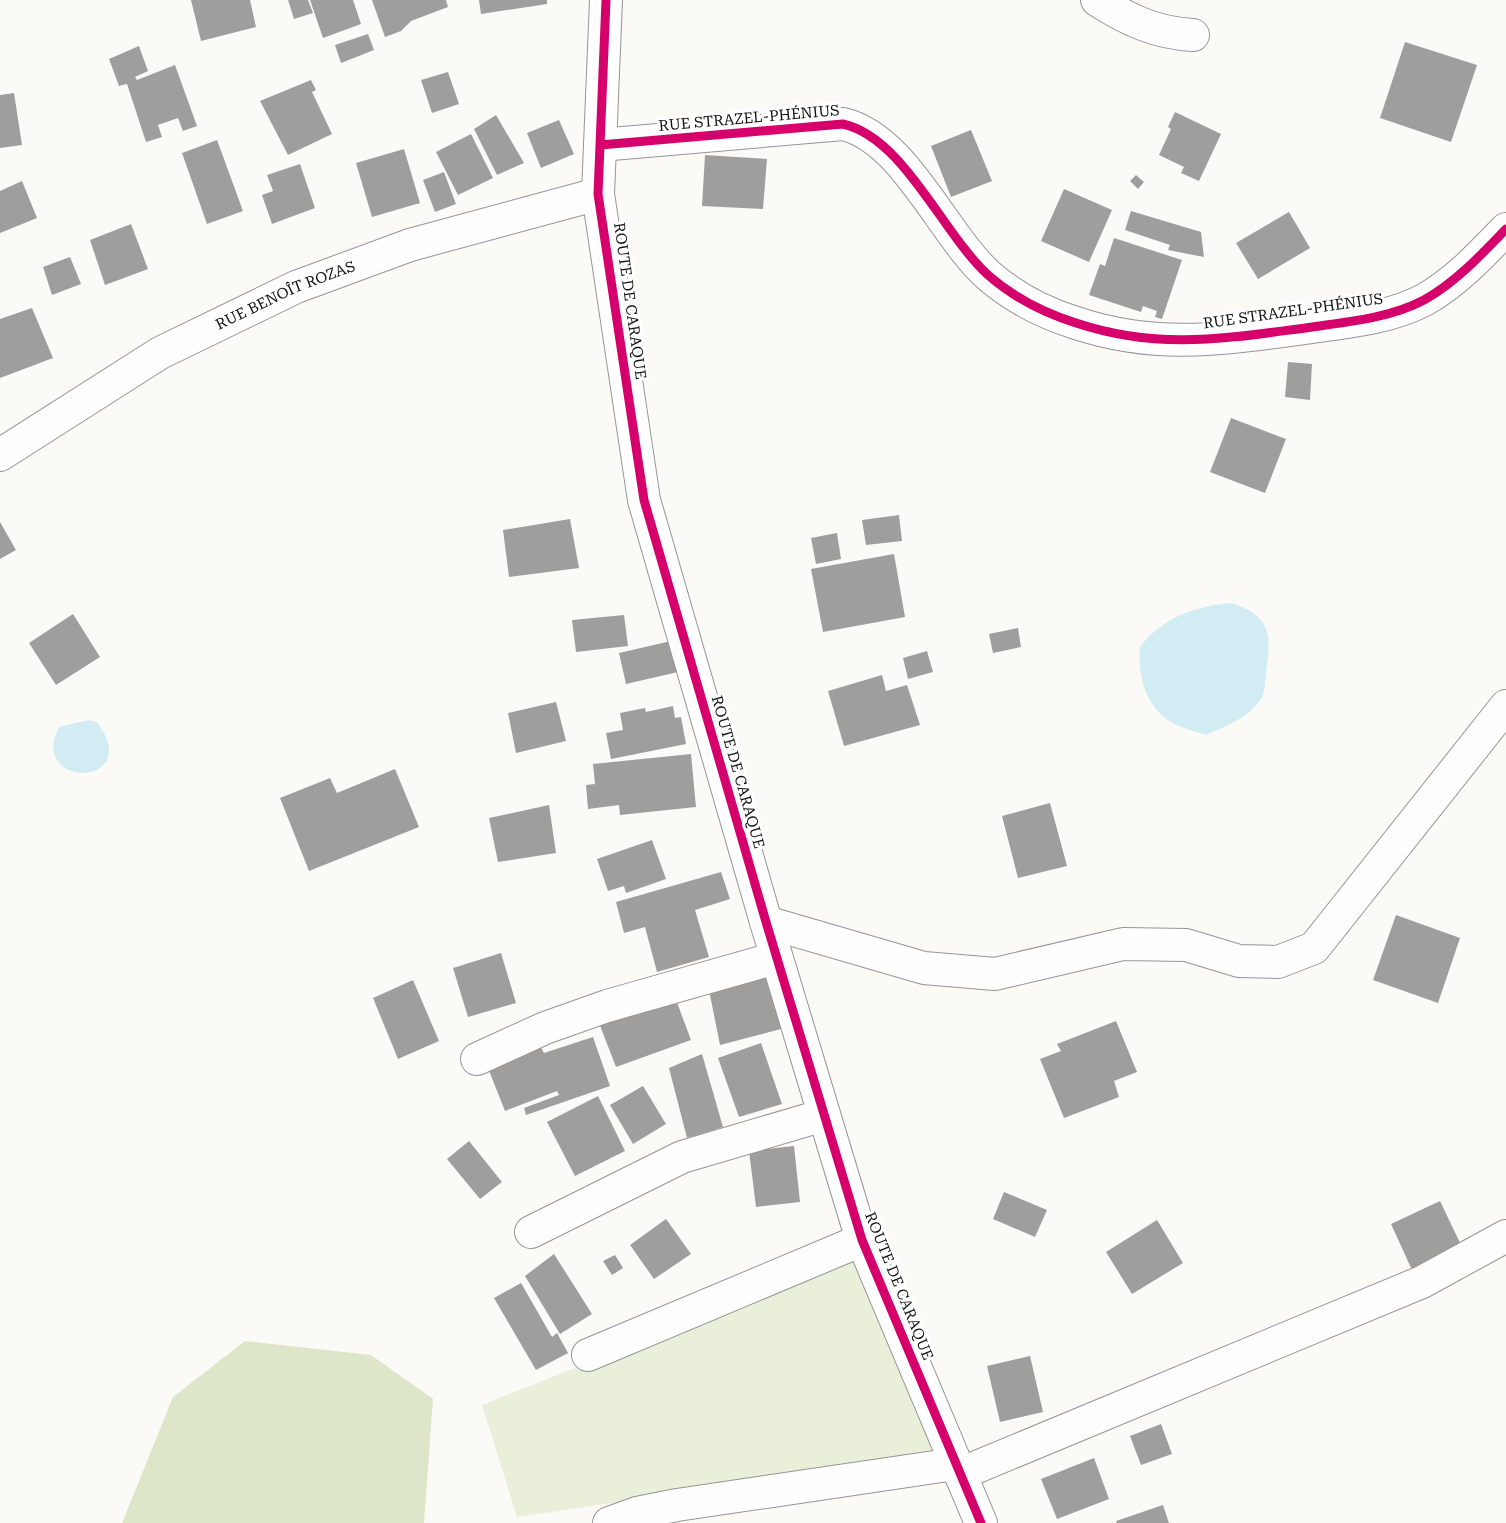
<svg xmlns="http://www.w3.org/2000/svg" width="1506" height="1523" font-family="'Roboto Serif',serif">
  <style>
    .green { fill: #eaefd9 }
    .forest { fill: #dde6c8 }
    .water { fill: #d1edf3 }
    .building { fill: #a09e9c }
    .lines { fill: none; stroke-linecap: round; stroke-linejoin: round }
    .minor-casing { stroke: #969594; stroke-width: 34 }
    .minor { stroke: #fffefe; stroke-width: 32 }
    .cycleway-casing { stroke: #fff; stroke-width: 13 }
    .cycleway { stroke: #d6006c; stroke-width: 9 }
    .labels { text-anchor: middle; stroke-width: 6; stroke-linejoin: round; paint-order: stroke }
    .street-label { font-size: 15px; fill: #101010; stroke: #fff }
  </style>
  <rect width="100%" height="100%" fill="#fcfaf7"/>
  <!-- green -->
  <path class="green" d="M851,1258L938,1455L517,1517L482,1405Z"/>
  <!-- forest -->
  <path class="forest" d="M245,1341L371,1355L433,1399L424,1523H122L173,1397Z"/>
  <!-- water -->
  <path class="water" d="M1232,603C1271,617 1272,633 1266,672C1265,680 1265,693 1261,699C1248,718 1226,726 1206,735C1195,731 1181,728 1171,722C1144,705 1138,675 1140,647C1163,617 1196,606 1232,603Z
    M88,720L97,722C146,788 27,790 59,727Z"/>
  <!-- building -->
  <path class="building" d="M191,0H250L256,27L201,41Z
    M288,0H308L313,13L294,19Z
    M310,0H353L361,24L323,38Z
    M372,0H446L448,7L411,21L401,31L385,37Z
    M479,0H547V4L481,14Z
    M368,34L374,50L341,63L335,45Z
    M1405,42L1477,65L1451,142L1380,118Z
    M139,46L148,71L135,77L137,80L175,65L197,126L183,131L178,118L158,125L162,137L146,142L127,84L119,86L109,59Z
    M448,72L459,104L432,113L421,80Z
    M311,80L316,90L312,92L332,134L288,155L260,101Z
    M14,93L22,145L0,148V95Z
    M1175,112L1221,134L1199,181L1181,173L1184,167L1159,155L1171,129L1168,127Z
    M496,115L524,163L497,175L474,129Z
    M559,120L574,154L541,168L527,133Z
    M971,130L992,181L951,197L931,146Z
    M471,134L493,178L458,195L436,152Z
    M217,140L243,211L207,224L182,153Z
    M404,149L420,203L372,217L356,163Z
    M705,155L767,159L763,209L702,206Z
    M300,164L315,208L272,224L262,195L273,191L267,175Z
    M444,172L456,204L435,212L423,180Z
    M1136,175L1144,182L1138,189L1130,181Z
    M22,181L37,218L0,233V191Z
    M1064,189L1112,210L1089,262L1041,241Z
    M1131,211L1201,232L1204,257L1168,250L1170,245L1125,230Z
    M1289,212L1310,248L1258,279L1236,243Z
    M131,224L148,269L105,285L90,240Z
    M1114,238L1182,260L1162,319L1155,317L1157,311L1143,306L1141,312L1089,295L1100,264L1105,266Z
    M70,257L81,284L52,295L43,267Z
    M32,308L53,358L0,378V319Z
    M1288,362L1312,364L1310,400L1285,397Z
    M1231,418L1286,439L1265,493L1210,472Z
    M899,515L902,541L866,545L862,520Z
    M570,519L579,568L509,577L503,530Z
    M0,522L16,550L0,559Z
    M837,533L841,559L816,564L811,538Z
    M894,554L905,617L823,632L811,569Z
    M73,614L100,657L56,685L29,643Z
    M624,615L628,646L576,652L572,620Z
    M1018,628L1021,647L993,653L989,634Z
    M671,641L678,672L626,684L619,653Z
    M927,651L933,672L908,679L903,658Z
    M882,675L886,691L907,685L920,725L844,746L828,691Z
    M556,702L566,741L516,753L508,713Z
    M673,706L675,718L681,717L686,744L611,759L606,733L623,730L620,713L645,708L646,712Z
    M691,754L696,807L620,815L619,805L588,809L586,785L595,784L593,764Z
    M395,769L419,827L309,871L280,798L330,778L337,793Z
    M1050,803L1067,866L1018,878L1002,816Z
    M549,805L556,853L498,862L489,818Z
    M652,840L666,879L626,893L624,886L608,891L597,859Z
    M721,872L730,899L695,910L709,957L657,972L645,927L624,933L616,902Z
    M1396,915L1460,938L1438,1003L1373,980Z
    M501,953L516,1003L468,1017L453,968Z
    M768,977L781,1029L720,1045L709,990Z
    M413,980L439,1041L398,1059L373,998Z
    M675,997L691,1040L616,1067L599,1023Z
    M1116,1021L1137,1072L1114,1081L1119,1097L1064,1118L1040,1059L1061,1051L1057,1044Z
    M593,1037L610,1086L526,1115L524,1108L559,1095L557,1091L505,1111L486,1063L539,1043L544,1053Z
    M761,1043L782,1104L739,1117L718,1058Z
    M702,1054L723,1127L687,1138L669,1068Z
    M643,1086L666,1124L633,1144L610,1105Z
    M598,1096L625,1151L575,1176L547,1122Z
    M469,1141L502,1182L480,1199L447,1159Z
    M794,1146L800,1202L756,1207L749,1151Z
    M1004,1192L1047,1210L1035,1237L993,1219Z
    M1440,1201L1462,1247L1412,1270L1391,1224Z
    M666,1219L691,1254L654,1279L630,1245Z
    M1157,1220L1183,1263L1132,1294L1106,1252Z
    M554,1254L592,1314L560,1334L525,1276Z
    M615,1255L623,1268L612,1275L603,1261Z
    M521,1283L552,1337L557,1333L568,1353L536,1370L494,1298Z
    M1030,1356L1043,1412L1000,1422L987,1366Z
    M1161,1424L1172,1454L1141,1465L1130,1436Z
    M1094,1458L1109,1499L1057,1519L1041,1479Z
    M1163,1505L1169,1523H1117L1116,1521Z"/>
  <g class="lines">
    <defs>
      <g id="minor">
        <path d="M606,0L598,194L644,500L766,922L862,1240L981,1523"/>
        <path d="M1097,0C1128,20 1156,33 1193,35"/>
        <path d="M600,145L843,124C904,138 942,233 988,275C1013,297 1044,313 1076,323C1158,350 1221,339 1305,328C1344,322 1388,319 1424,300C1455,283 1482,254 1506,229"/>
        <path id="s1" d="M0,455L160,353L296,287L410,245L598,194"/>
        <path d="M766,922L924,968L995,974L1123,944L1186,945L1239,961L1278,962L1314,948L1506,706"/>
        <path d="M477,1059L545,1028L607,1006L776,958"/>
        <path d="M531,1232L682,1157L824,1115"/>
        <path d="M588,1355L862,1240"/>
        <path d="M960,1474L1422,1282L1506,1236"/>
        <path d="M609,1523L637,1513L677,1505L955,1464"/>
      </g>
    </defs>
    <!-- minor casing -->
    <use href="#minor" class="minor-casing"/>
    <!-- minor -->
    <use href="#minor" class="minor"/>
    <defs>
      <path id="cycleway" d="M606,0L598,194L644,500L766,922L862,1240L981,1523
        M600,145L843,124C904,138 942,233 988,275C1013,297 1044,313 1076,323C1158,350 1221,339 1305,328C1344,322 1388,319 1424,300C1455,283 1482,254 1506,229"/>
    </defs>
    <!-- cycleway casing -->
    <use href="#cycleway" class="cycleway-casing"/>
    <!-- cycleway -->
    <use href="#cycleway" class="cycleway"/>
  </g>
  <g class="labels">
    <!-- street labels -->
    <g class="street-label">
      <text transform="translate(749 118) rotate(-5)" y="5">RUE STRAZEL-PHÉNIUS</text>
      <text dy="5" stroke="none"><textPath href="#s1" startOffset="328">RUE BENOÎT ROZAS</textPath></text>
      <text transform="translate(630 301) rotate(82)" y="5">ROUTE DE CARAQUE</text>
      <text transform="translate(1293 311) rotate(-8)" y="5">RUE STRAZEL-PHÉNIUS</text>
      <text transform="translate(738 772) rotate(74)" y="5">ROUTE DE CARAQUE</text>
      <text transform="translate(899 1286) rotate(68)" y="5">ROUTE DE CARAQUE</text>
    </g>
  </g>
</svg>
